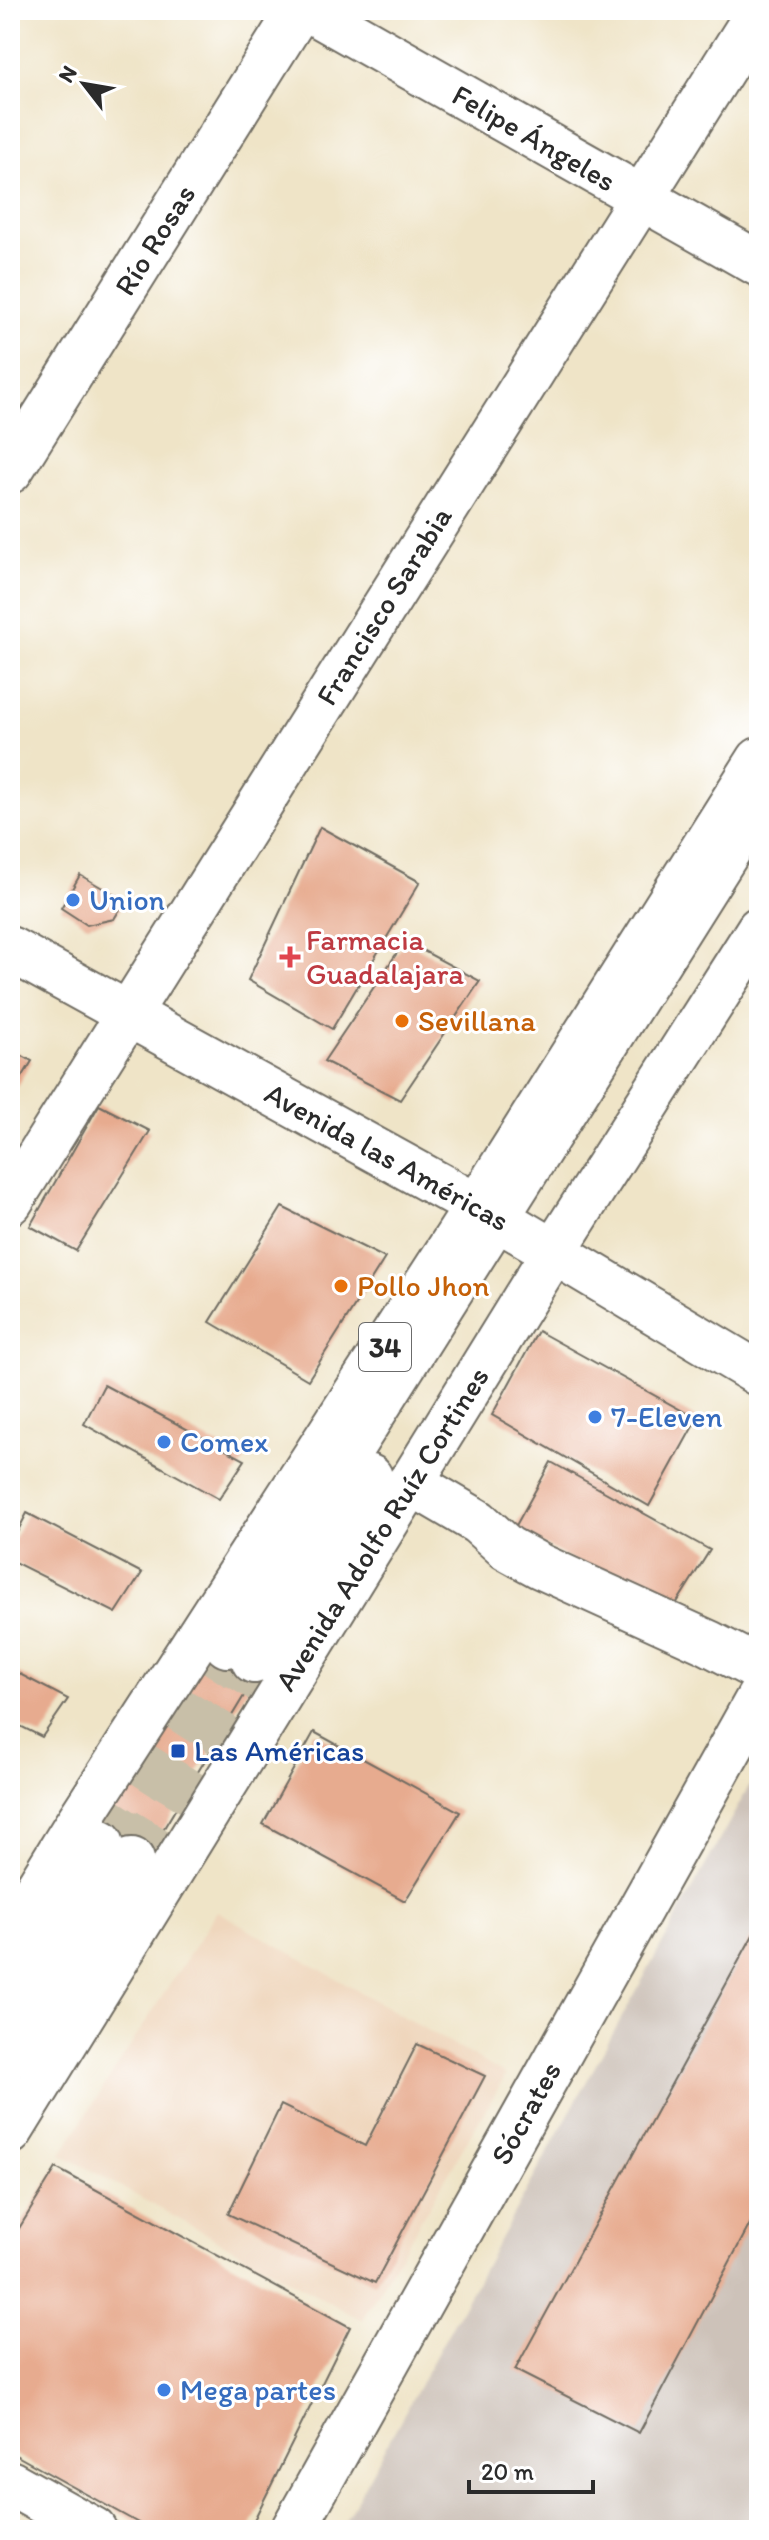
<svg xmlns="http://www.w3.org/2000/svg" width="769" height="2540" font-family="Itim,sans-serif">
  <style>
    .built { fill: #efd6bc }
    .industrial { fill: #cdc2b9 }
    .building { fill: #e7ab8f }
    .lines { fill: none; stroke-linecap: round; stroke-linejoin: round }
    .minor-tunnel { stroke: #c8bfa8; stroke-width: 44; stroke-dasharray: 44 22; stroke-linecap: butt }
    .minor-casing { stroke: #706c62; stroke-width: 48 }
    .major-casing { stroke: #706c62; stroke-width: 48 }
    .minor { stroke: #fff; stroke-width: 44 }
    .major { stroke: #fff; stroke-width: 44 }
    .shop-dot { fill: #3f7fe0; stroke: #fff; stroke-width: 3 }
    .health-dot { fill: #e0444e; stroke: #fff; stroke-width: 3 }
    .food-dot { fill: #e8710a; stroke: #fff; stroke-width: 3 }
    .transit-dot { fill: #1a4fb4; stroke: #fff; stroke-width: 3 }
    .labels { text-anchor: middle; stroke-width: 6; stroke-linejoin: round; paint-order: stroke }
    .shield { fill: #fff; stroke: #6b6b6b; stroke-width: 2 }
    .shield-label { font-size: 28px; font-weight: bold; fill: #2b2b2b }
    .street-label { font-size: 30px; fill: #2b2b2b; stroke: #fff }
    .shop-label { font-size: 30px; fill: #366cbe; stroke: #fff; text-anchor: start }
    .health-label { font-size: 30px; fill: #be3a42; stroke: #fff; text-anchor: start }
    .food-label { font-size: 30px; fill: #c56008; stroke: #fff; text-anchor: start }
    .transit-label { font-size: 30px; fill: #164399; stroke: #fff; text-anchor: start }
  </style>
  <rect width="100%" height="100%" fill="#fff"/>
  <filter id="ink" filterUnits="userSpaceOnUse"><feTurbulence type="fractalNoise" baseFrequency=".0125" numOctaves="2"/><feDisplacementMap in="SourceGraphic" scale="16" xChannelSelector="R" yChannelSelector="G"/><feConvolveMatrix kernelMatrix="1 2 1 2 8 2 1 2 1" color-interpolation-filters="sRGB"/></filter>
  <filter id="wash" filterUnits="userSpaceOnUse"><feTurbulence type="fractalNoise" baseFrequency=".006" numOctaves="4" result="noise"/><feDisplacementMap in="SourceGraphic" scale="32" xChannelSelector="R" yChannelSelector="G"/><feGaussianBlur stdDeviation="1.8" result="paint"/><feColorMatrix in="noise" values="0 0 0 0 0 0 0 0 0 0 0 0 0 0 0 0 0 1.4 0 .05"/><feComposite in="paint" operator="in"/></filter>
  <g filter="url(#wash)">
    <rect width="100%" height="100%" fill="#efe4c7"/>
    <!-- built -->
    <path class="built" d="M217,1911L506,2075L362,2320L61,2154Z"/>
    <!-- industrial -->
    <path class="industrial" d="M759,1768V2530H340Z"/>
    <g id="blocks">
      <!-- building -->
      <path class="building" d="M320,827L420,882L332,1029L248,980Z
        M80,875L125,901L114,919L87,925L61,908Z
        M405,941L480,981L400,1100L324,1061Z
        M10,1049L32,1061L10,1097Z
        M99,1105L150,1131L76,1251L30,1226Z
        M282,1207L385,1258L308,1380L210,1322Z
        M538,1331L697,1419L649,1506L492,1415Z
        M104,1385L245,1460L219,1499L84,1424Z
        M551,1462L710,1550L671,1612L514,1529Z
        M27,1513L142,1573L116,1613L10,1560V1546Z
        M216,1639L262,1666L141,1866L92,1836Z
        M10,1669L68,1699L42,1737L10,1721Z
        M314,1732L460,1812L405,1901L263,1824Z
        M759,1924V2207L639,2433L515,2370Z
        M417,2044L485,2076L375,2283L228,2214L281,2105L365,2146Z
        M56,2168L350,2327L249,2530H151L10,2452V2243Z"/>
    </g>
  </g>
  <g filter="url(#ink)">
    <use href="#blocks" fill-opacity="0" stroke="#706c62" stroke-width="2"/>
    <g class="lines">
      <!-- minor-tunnel -->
      <path class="minor-tunnel" d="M101,1842L227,1645
        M132,1860L254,1661"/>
      <defs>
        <path id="minor" d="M310,10L759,264
          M10,471L299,10
          M10,1202L759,11
          M410,1482L478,1522L507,1548L540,1566L709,1643L759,1669
          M227,1645L759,802
          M254,1661L370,1477
          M10,1989L101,1842
          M10,2055L132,1860
          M10,2483L94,2530
          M293,2530L759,1697"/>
        <path id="major" d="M10,949L477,1206L759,1374
          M10,1933L73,1830L477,1206L759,760
          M10,2132L554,1251L759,929"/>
      </defs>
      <!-- minor casing -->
      <use href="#minor" class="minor-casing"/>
      <!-- major casing -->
      <use href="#major" class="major-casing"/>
      <!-- minor -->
      <use href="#minor" class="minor"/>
      <!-- major -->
      <use href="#major" class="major"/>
    </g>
  </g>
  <!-- markers -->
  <g class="shop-dot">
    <circle cx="73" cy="900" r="8"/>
    <circle cx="595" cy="1417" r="8"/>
    <circle cx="164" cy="1442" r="8"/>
    <circle cx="164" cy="2390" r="8"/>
  </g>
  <path class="health-dot" d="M286 945h8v8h8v8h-8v8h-8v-8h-8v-8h8z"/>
  <g class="food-dot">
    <circle cx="402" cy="1021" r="8"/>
    <circle cx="341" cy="1286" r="8"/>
  </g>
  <rect class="transit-dot" x="170" y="1743" width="16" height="16" rx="4"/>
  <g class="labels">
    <!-- shield labels -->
    <rect class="shield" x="359" y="1323" width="52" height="48" rx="6"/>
    <g class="shield-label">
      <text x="385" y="1357">34</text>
    </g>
    <!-- street labels -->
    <g class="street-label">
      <text transform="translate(534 138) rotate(30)" y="10">Felipe Ángeles</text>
      <text transform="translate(155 240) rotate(-58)" y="10">Río Rosas</text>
      <text transform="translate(384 606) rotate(-58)" y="10">Francisco Sarabia</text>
      <text transform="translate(387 1157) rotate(29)" y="10">Avenida las Américas</text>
      <text transform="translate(382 1529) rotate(-58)" y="10">Avenida Adolfo Ruíz Cortines</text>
      <text transform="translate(526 2113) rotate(-61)" y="10">Sócrates</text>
    </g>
    <!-- shop labels -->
    <g class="shop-label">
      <text x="89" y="910">Union</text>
      <text x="611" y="1427">7-Eleven</text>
      <text x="180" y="1452">Comex</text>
      <text x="180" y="2400">Mega partes</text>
    </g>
    <!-- health labels -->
    <g class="health-label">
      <text x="306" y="950">Farmacia<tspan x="306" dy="34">Guadalajara</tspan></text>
    </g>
    <!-- food labels -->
    <g class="food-label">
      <text x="418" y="1031">Sevillana</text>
      <text x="357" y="1296">Pollo Jhon</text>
    </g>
    <!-- transit labels -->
    <g class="transit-label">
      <text x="194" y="1761">Las Américas</text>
    </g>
  </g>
  <!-- margin -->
  <rect width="769" height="2540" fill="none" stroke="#fff" stroke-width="40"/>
  <!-- north arrow -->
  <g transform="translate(84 84) rotate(301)" stroke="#ffffff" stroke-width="6" paint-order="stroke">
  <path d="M0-6L14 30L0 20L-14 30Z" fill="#2b2b2b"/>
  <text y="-12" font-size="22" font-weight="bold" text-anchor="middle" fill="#2b2b2b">N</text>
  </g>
  <!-- scale -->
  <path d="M469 2480v12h124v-12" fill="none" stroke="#2b2b2b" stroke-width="4"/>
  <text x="481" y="2480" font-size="24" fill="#2b2b2b" stroke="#ffffff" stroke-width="6" paint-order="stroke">20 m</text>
</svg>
